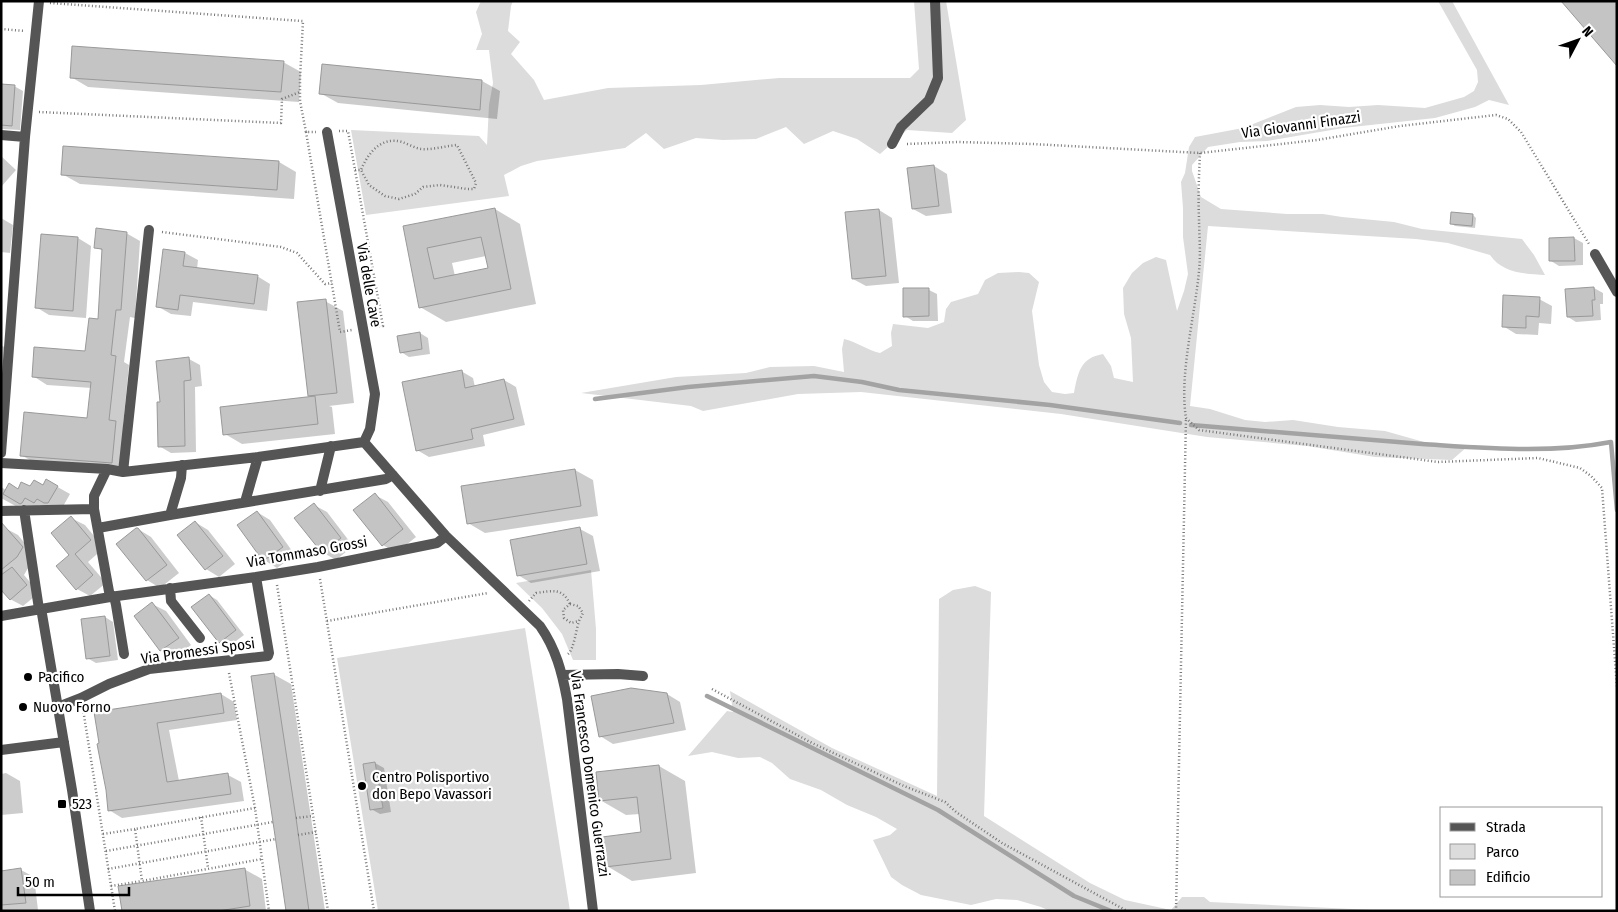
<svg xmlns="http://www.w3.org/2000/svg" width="1618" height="912" font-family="'Fira Sans Condensed',sans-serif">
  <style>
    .green { fill: #dcdcdc; fill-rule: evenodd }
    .shadow { fill: #0003; fill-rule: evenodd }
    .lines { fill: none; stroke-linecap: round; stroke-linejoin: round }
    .stream { stroke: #a3a3a3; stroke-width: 4.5 }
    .building { fill: #c4c4c4; stroke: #999; fill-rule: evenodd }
    .path { stroke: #777; stroke-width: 2.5; stroke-dasharray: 1 2.5; stroke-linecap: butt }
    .street { stroke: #555; stroke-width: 10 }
    .poi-dot { fill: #000; stroke: #fff; stroke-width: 2 }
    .labels { text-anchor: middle; stroke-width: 4.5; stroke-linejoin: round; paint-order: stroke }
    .street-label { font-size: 15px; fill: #000; stroke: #fff }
    .poi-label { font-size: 15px; fill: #000; stroke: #fff; text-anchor: start }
  </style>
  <rect width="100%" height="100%" fill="#fff"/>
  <!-- green -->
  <path class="green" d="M481,1H513L511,6L508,31L520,42L511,54L534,80L544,100L608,88L701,85L779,78H910L919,69L914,1H946L966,120L952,133L907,130L880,154L857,139L833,131L804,144L786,127L756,139L723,140L696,138L664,149L646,133L625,148L537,161L521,166L504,175L509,196L366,215L351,130L479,136L487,145L489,105L493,83L489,50H476L482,34L476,12Z
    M1438,1H1452L1509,105L1489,100L1475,107L1435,118L1343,128L1267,141L1240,142L1208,147L1192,165V171L1201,197L1221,209L1287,214H1323L1342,217L1394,222L1422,229L1522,239L1534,255L1545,275C1525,274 1502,273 1490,255L1448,243L1416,239L1208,226L1190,406L1210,409L1245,420L1265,422L1293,420L1338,427L1385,431L1431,444L1468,446L1452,460L1375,457L1307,446L1207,437L1061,414L861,392L798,394L703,411L691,406L581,393L676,377L746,373L770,367L814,366L844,372L842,349L844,339C857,342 867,350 880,353L892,346L891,333L893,324L928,328L944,322L946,309L951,302L978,294L985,280L998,273L1019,272L1029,273L1039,282L1032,311L1039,365L1044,382L1052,392L1065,394L1074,393C1078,373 1080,358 1103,354L1111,366L1114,378L1133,382L1131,338L1124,314L1123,288L1132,273L1143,263L1156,257L1166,260L1177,311L1184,291L1188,274L1183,237V208L1181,182L1185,173L1189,147L1195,137L1243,128L1296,107L1320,105L1349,107L1378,105L1425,108L1464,97L1474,91L1478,82L1477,70Z
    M591,570L596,629V660H573L562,634L542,608L516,583Z
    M975,586L991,592L984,816L1090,883L1125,900L1171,910L1182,897H1204L1210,902L1393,911H1050L1041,907L1017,900L996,899L971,905L921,895L902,885L891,877L873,840L890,835L897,829L876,817L847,805L821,790L790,779L772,763L760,757L738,758L712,752L688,756L727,711L733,712L730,691L832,748L937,796L939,599L953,590Z
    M525,628L570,911H378L337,658ZM375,762L383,808L370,810L363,764Z"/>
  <!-- shadow -->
  <path class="shadow" d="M283,62L301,72L299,102L88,87L71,77Z
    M323,65L482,81L500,91L497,119L338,103L320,93Z
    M1,85L14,86L23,91L20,130L1,129Z
    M1,156L16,170L1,187Z
    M279,162L296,172L294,199L80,184L62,174Z
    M934,166L947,174L952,213L926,216L913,209Z
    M495,209L520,224L536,304L446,322L420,307L404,227ZM486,256L489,269L455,276L452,263Z
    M879,210L892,218L899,283L866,286L853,279Z
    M1473,215L1476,218L1475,228L1455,226L1451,223Z
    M1,218L13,225L10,253L1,252Z
    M126,233L140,241L135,318L130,317L124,362L129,365L123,426L126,470L35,463L21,455L89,419L92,388L47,385L33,376L86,353L99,320L103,251L96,247Z
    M78,238L91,246L86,318L49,315L36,307Z
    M1574,238L1583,243V265L1559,266L1551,261Z
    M185,253L198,260L197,269L257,276L270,284L267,311L193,302L191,316L171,314L157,306Z
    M1594,288L1603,293V304H1600L1601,320L1576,322L1568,317L1566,290Z
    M929,290L937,294L938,321H913L905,316Z
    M1539,299L1552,306L1551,324L1539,323L1538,335L1516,334L1503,326Z
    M325,301L343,311L354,403L329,406L332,407L335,434L242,444L225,434L312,397L309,396Z
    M420,333L428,338L430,354L409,357L401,352Z
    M1,345L12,352L1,392Z
    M189,359L200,365L202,386L195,387L196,452L171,453L159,446L161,403Z
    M461,371L473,378L475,387L504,380L516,387L525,425L483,435L485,446L429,457L417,450Z
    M575,470L593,480L598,516L485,533L468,523Z
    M47,481L70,494L61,510H48L39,505L35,510L24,505L21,509L1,498V487L6,490H18L43,487Z
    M375,495L388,502L416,537L396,553L383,545Z
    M314,505L327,512L353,546L336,560L322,552Z
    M257,512L270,520L295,555L277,568L264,560L238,526Z
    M71,518L85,525L104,548L88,562L106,583L90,596L77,589L71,555Z
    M195,522L208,530L235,564L219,577L206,569Z
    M5,528L18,535L35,556L24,575L39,593L23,606L10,599L1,588V568Z
    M138,529L151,537L179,573L160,588L147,580L118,544Z
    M580,529L593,536L600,571L531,583L518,575Z
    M209,595L217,600L244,635L228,647L220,642L193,608Z
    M152,604L166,611L191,645L174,658L161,650L136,616Z
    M105,617L113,622L118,660L96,663L87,658Z
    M273,674L291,684L325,911H288Z
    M221,694L234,702L237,720L169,730L179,781L228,775L241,782L244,801L122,818L109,810L107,790L99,745Z
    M667,694L680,702L686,730L613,744L600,736Z
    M375,763L384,768L391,812L380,814L371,809Z
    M659,766L685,781L696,873L632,881L607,866L642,834L640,814L626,815L600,800L597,773Z
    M6,773L20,781L23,813L1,815V774Z
    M244,869L262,879L266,911H123Z
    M21,870L34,877L38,910L1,911V872Z"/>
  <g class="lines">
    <!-- stream -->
    <path class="stream" d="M595,399L688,387L814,376L862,382L899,390L1050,405L1180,423
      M1191,425C1268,432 1345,438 1422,444C1485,448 1549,454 1611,442L1617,510
      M707,696L938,810L1074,896L1111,911"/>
  </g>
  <!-- building -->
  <path class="building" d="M1561,1H1617V66Z
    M72,46L284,61L281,92L70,78Z
    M322,64L482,80L480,110L319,94Z
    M1,84L15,85L12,126L1,125Z
    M63,146L279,161L277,190L61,175Z
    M934,165L939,206L912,209L907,168Z
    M495,208L511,289L419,308L403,226ZM481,237L488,268L434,279L427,248Z
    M879,209L886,276L852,279L845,212Z
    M1451,212L1473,214L1472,226L1450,224Z
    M96,228L127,232L121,310H116L111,355L116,356L109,420L116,421L112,463L20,456L24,412L87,418L91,382L32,377L34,347L85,351L89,318L98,319L102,249L94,248Z
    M41,234L78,237L73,311L35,308Z
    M1574,237L1575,261H1549V238Z
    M163,249L185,252L183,266L258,275L254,304L180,295L178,310L156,307Z
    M1594,287L1595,300H1592L1593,316L1567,317L1565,289Z
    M903,288H929V316L903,317Z
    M1503,295L1540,297L1539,317L1526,316V328L1502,327Z
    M326,299L337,393L308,396L297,302Z
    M420,332L422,349L400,353L397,336Z
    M189,357L191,380L184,381L185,446L158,447L157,402H160L156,361Z
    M462,370L465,388L504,379L514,419L471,429L473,439L416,451L402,382Z
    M315,396L318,424L223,435L220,407Z
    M575,469L581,506L467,524L461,486Z
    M46,479L58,486L48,503H44L37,499L34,503L25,498L22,503L20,504L3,494L9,483L18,489L21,482L30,486L34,480L43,485Z
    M375,493L403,529L382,546L353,510Z
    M314,503L341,538L322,553L294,518Z
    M257,511L283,547L263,561L237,525Z
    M71,516L91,540L75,554L93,575L76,590L56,566L69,555L51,533Z
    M195,521L223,556L205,570L177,535Z
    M1,522L23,547L17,557L1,570Z
    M580,527L587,564L517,576L510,540Z
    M136,528H138L167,565L146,581L116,544Z
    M12,567L27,585L10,600L1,590V575Z
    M209,594L236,630L219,643L191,607Z
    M152,602L179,638L160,651L134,616Z
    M105,616L110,656L86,659L81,619Z
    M274,673L296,818L309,911H286L273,822L251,676Z
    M631,688L667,693L674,723L599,737L591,696Z
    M221,693L224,713L157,723L167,782L228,773L231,794L108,811L106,790L97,744L99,743L94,712Z
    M375,762L383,808L370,810L363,764Z
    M659,765L671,859L605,867L602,837L641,832L637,797L599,801L596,772Z
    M21,868L26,903L1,905V871Z
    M245,868L250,906L218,911H122L118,886Z"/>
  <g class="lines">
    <!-- path -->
    <path class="path" d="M50,3L303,21L300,79V101L306,132H316
      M1,29L25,31
      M39,112L281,123L282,99L300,92
      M339,131H348L383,326H375
      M306,132L340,332L352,330
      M907,144L957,142L1032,144L1200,153L1317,140L1400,126L1496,115L1508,119L1521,132L1589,244
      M1200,153C1199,174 1198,196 1199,218C1199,235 1201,253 1199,271C1195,316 1179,374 1186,418L1199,430L1438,462L1538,458L1580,468L1591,476L1602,488L1617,687
      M355,170H361L369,185L385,196L399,199L415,194L423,187L440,185L467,189H474L476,183L457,145C445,146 433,150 421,149C415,148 408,144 402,142C381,136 368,153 361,170
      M162,232L281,247L297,253L325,284L332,283
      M320,579L374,911
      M277,585L328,911
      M529,601L536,593C552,591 562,587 570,604
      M570,604L578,606L583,613L579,621L571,623L564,618L563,610Z
      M327,621L488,593
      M568,654C574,649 576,630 579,621
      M229,673L255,808L269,911
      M712,689L812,743L904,786L945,802L956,812L1002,843L1127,911
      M83,709L115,911
      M255,808L135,829L142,881L262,859
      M201,817L208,868
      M296,818L313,816
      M103,834L135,829
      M298,835L316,832
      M106,851L273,822
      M108,869L276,839
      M111,886L142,881
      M1176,911L1186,418"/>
    <!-- street -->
    <path class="street" d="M327,132L375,394L370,429L364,442
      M1,135L25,137
      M892,144L901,127L929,100L938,78L935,1
      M1595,254L1617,292
      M364,442L446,536L540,626C556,649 562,672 567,699L593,911
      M1,453L25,137L39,1
      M1,463L107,469L123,472L258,457L364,442
      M107,469L94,496V509L110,597
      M123,472L149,230
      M320,491L331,446
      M245,502L258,457
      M24,510L39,609
      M1,511L94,509
      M170,515L181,478L182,465
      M98,528L170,515L386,479L393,475
      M170,588L171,601L200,638
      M114,596L116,605L124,654
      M41,608L72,790L90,911
      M1,616L110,597L256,577L318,567L437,543L446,536
      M562,675L618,674L643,676
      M58,707L81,698L109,684L149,669L268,656L269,653L256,577
      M1,750L64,742"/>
  </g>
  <!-- markers -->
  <g class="poi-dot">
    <circle cx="28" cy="677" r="5"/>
    <circle cx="23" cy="707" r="5"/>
    <circle cx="362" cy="786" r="5"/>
    <rect x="57" y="799" width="10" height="10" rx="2.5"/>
  </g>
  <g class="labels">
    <!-- street labels -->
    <g class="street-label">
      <text transform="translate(1301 125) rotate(-8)" y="5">Via Giovanni Finazzi</text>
      <text transform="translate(369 285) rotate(80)" y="5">Via delle Cave</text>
      <text transform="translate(307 552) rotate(-10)" y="5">Via Tommaso Grossi</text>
      <text transform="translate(198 651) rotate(-8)" y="5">Via Promessi Sposi</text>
      <text transform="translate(590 774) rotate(82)" y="5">Via Francesco Domenico Guerrazzi</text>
    </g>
    <!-- poi labels -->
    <g class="poi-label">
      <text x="38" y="682">Pacifico</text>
      <text x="33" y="712">Nuovo Forno</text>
      <text x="372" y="782">Centro Polisportivo<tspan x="372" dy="17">don Bepo Vavassori</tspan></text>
      <text x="72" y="809">523</text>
    </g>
  </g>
  <!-- border -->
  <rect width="1618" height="912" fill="none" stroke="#000000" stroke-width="5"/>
  <!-- legend -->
  <rect x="1440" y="807" width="162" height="90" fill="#ffffff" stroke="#999999"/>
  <rect x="1450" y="823" width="25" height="8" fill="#555555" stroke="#999999"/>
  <text x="1486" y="832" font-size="15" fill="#000000">Strada</text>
  <rect x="1450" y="844" width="25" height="15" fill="#dcdcdc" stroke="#999999"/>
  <text x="1486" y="857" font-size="15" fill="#000000">Parco</text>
  <rect x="1450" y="870" width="25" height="15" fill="#c4c4c4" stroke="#999999"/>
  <text x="1486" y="882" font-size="15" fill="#000000">Edificio</text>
  <!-- north arrow -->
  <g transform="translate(1578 40) rotate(49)" stroke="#ffffff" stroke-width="4" paint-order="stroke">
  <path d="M0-4L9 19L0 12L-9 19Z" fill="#000000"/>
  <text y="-8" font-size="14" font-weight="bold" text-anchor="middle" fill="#000000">N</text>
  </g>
  <!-- scale -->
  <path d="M18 887v8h111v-8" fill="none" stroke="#000000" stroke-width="2.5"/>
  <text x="25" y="887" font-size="15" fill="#000000" stroke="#ffffff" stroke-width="4" paint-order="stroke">50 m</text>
</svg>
